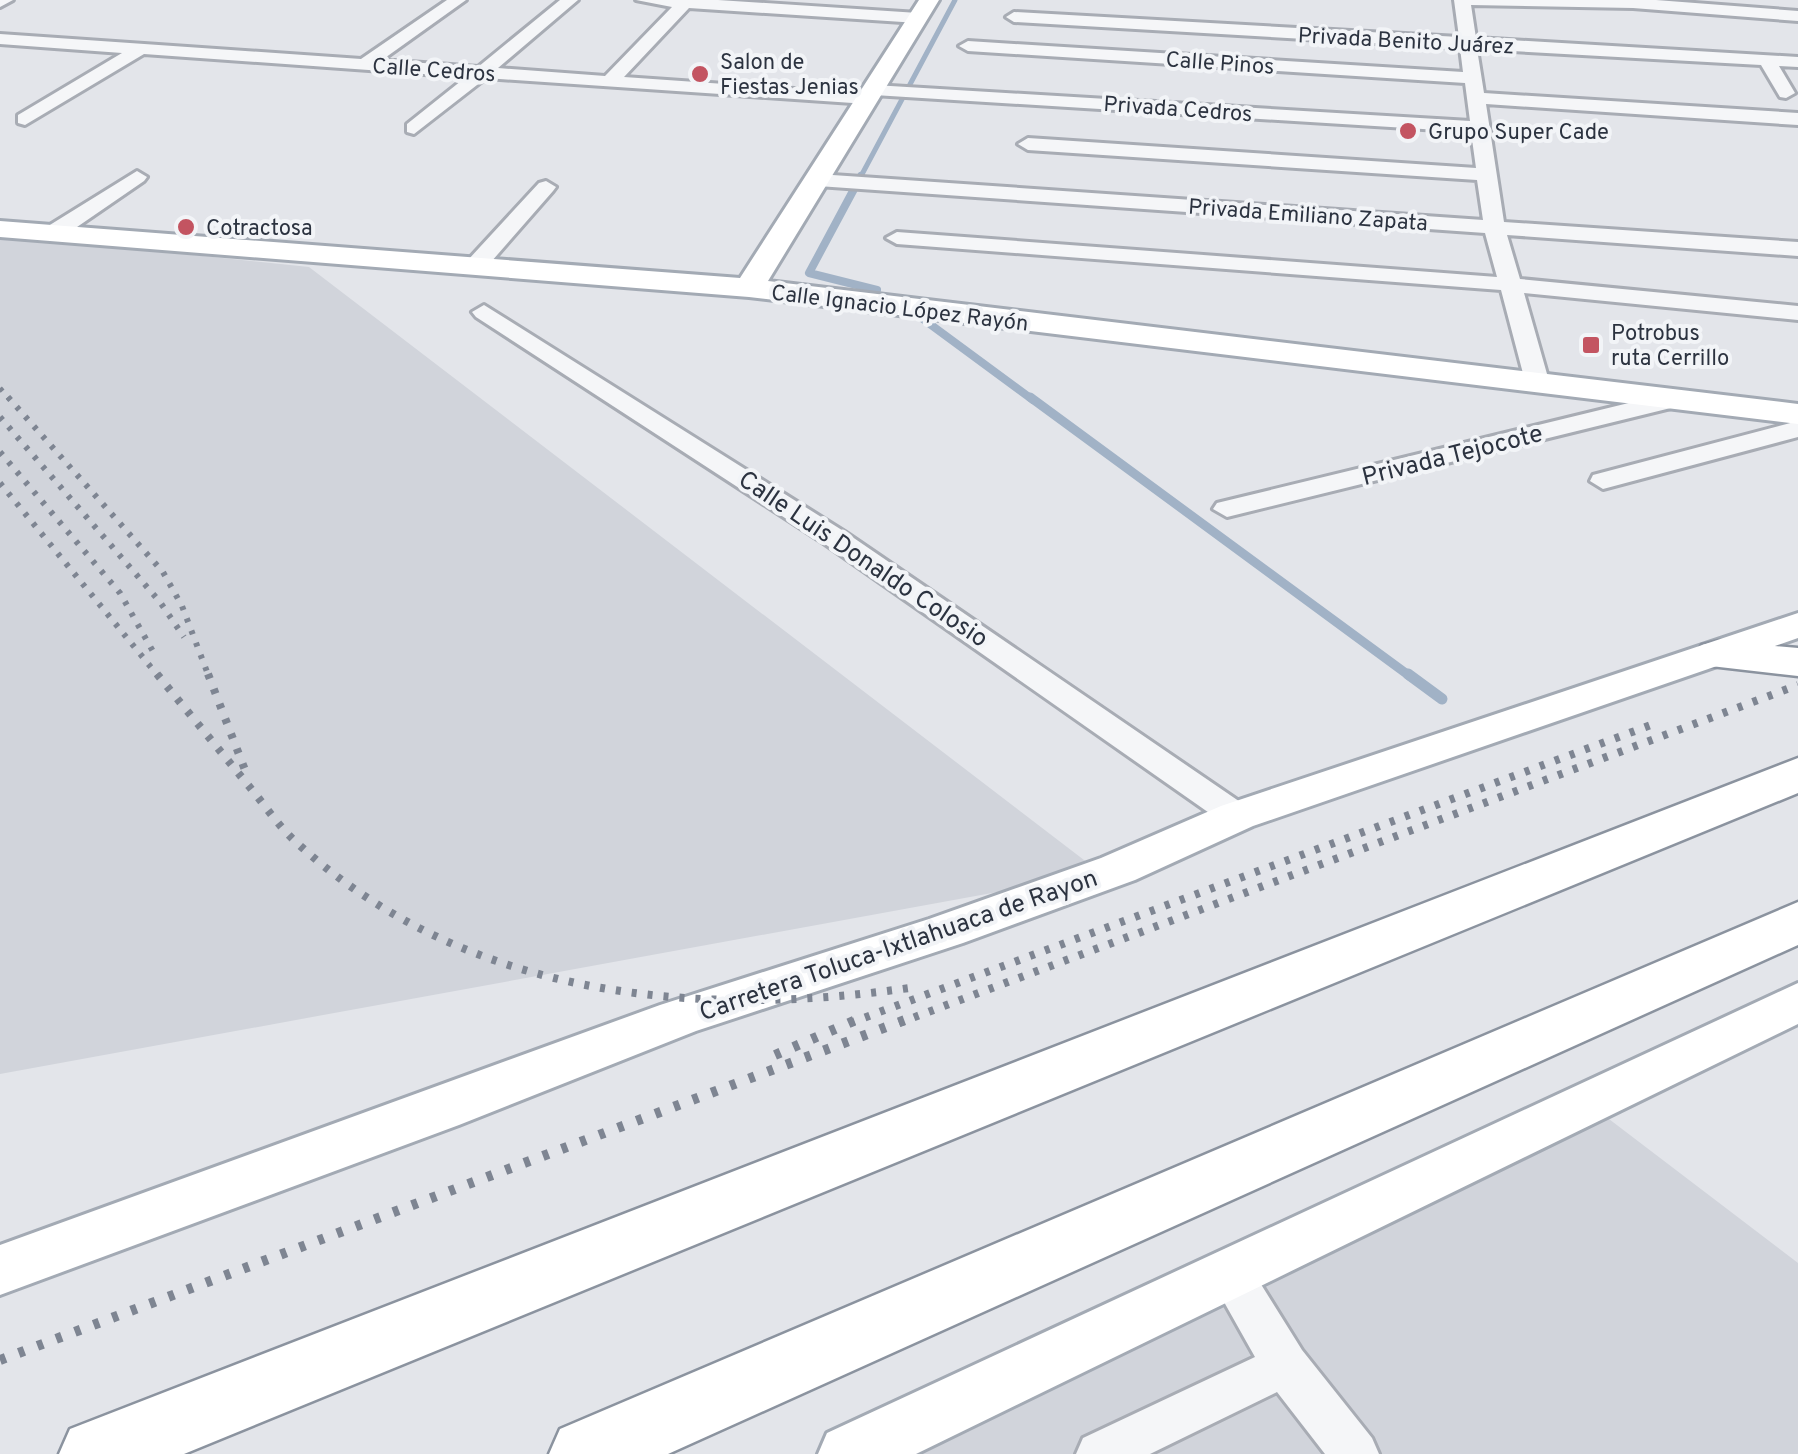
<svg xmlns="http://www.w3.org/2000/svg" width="1798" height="1454" font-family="Overpass,sans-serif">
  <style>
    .built { fill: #d1d4db }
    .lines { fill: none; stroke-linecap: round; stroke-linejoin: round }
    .stream-far3 { stroke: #a1b2c6; stroke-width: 5 }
    .stream-far2 { stroke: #a1b2c6; stroke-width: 8 }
    .stream-far1 { stroke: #a1b2c6; stroke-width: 9 }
    .stream { stroke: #a1b2c6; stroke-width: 11 }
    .minor-casing { stroke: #a8acb4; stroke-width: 6 }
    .major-casing { stroke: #a3aab4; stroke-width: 6 }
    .highway-casing { stroke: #8b939f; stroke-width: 5 }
    .minor { fill: #f5f6f8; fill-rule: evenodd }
    .major { fill: #fff; fill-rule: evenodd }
    .highway { fill: #fff; fill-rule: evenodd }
    .rail-far3 { stroke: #7e8592; stroke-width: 5; stroke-dasharray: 4 8; stroke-linecap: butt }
    .rail-far2 { stroke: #7e8592; stroke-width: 6; stroke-dasharray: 4 9; stroke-linecap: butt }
    .rail-far1 { stroke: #7e8592; stroke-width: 8; stroke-dasharray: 5 11; stroke-linecap: butt }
    .rail { stroke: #7e8592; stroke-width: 10; stroke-dasharray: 6 14; stroke-linecap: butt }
    .poi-dot { fill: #c35461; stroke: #f2f4f7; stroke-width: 4 }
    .labels { text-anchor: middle; stroke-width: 8; stroke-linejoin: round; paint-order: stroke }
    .far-street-label { font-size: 22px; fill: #2c3340; stroke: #f2f4f7 }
    .far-poi-label { font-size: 22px; fill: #2c3340; stroke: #f2f4f7; text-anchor: start }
    .street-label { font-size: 25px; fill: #2c3340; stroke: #f2f4f7 }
  </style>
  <rect width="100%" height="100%" fill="#e3e5ea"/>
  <!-- built -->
  <path class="built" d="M0,235L309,267L1101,873L0,1074Z
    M1605,1116L1798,1263V1454H894Z"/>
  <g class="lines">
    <!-- stream-far3 -->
    <path class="stream-far3" d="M860,178L955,0"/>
    <!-- stream-far2 -->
    <path class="stream-far2" d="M861,176L809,273L877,290
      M923,319L1033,400"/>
    <!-- stream-far1 -->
    <path class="stream-far1" d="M1030,397L1411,677"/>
    <!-- stream -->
    <path class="stream" d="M1408,674L1442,699"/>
    <defs>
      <path id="minor" d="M0,0H13L0,7Z
        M447,0H466L382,60L478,67L560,0H578L498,68L605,76L672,7L636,0H718L918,13L926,18L918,23L689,8L624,77L867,94L868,86L874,85L1470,121L1465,83L968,51L959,46L968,41L1463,72L1460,48L1014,22L1006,17L1014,12L1459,37L1454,0H1656L1798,11V21L1633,8L1471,5L1476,38L1798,57V67L1779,66L1795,93L1786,98L1780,97L1761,65L1477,49L1484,93L1798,113V125L1486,104L1504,222L1798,242V256L1507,235L1520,279L1798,306V320L1524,293L1549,381L1537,388L1525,381L1501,290L897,244L886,238L897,232L1497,277L1485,233L818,186L808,180L818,174L1483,220L1477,180L1028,150L1018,144L1028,138L1476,168L1471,132L874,95L873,103L867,104L486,78L414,134L407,132V124L466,77L144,54L25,125L18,123V115L122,53L0,44V34L361,59Z
        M137,171L147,177L144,181L61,238H45V228Z
        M546,181L556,187L553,191L484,270H468V260L539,183Z
        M484,305L845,532L1249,808L1254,816L1249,824H1225L825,544L476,317L472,312Z
        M1678,391L1691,399L1687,404L1227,517L1213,509L1217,503Z
        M1798,421V437L1603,489L1590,481L1593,475Z
        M1228,1251L1244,1257L1302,1350L1372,1438L1379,1454H1325L1277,1392L1150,1454H1076L1083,1438L1255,1357L1206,1270L1212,1257Z"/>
      <path id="major" d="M919,0H939L768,281L1798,404V424L749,297L0,237V221L740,278Z
        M1798,613V638L1253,826L1135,880L963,943L696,1031L459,1125L0,1295V1245L660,1005L929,919L1101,858L1221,806Z
        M1798,983V1024L916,1454H818L827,1433Z"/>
      <path id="highway" d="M1719,641L1798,648V676L1702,665L1695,655L1702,645Z
        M1798,758V793L184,1454H59L70,1429Z
        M1798,902V945L668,1454H549L560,1429Z"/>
    </defs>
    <!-- minor casing -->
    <use href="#minor" class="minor-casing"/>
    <!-- major casing -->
    <use href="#major" class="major-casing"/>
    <!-- highway casing -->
    <use href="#highway" class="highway-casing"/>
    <!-- minor -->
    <use href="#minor" class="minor"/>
    <!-- major -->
    <use href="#major" class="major"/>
    <!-- highway -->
    <use href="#highway" class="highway"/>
    <!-- rail-far3 -->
    <path class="rail-far3" d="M0,388L10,400"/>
    <!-- rail-far2 -->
    <path class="rail-far2" d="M8,397L163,572L182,606L209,677
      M0,417L160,602L184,637
      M0,452L120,593L155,655
      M0,483L159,677"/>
    <!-- rail-far1 -->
    <path class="rail-far1" d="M157,674C187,711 218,748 248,785C264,804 279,827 297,843C465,997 693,1019 909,988
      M208,674L245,770
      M850,1023L1659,722
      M899,1023L1798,685"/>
    <!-- rail -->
    <path class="rail" d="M775,1055L856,1020
      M0,1360L905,1020"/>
  </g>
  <!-- markers -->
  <g class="poi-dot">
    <circle cx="700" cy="74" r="10"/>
    <circle cx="1408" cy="131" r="10"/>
    <circle cx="186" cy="227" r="10"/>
    <rect x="1581" y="335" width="20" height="20" rx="5"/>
  </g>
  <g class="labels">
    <!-- far-street labels -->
    <g class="far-street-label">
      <text transform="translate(1406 40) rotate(3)" y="8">Privada Benito Juárez</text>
      <text transform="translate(1220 62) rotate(4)" y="8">Calle Pinos</text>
      <text transform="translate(434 69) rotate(4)" y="8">Calle Cedros</text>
      <text transform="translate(1178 108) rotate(4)" y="8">Privada Cedros</text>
      <text transform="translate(1308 214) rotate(4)" y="8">Privada Emiliano Zapata</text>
      <text transform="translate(900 307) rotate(7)" y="8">Calle Ignacio López Rayón</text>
    </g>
    <!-- far-poi labels -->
    <g class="far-poi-label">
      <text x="720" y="69">Salon de<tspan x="720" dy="25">Fiestas Jenias</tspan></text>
      <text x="1428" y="139">Grupo Super Cade</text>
      <text x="206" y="235">Cotractosa</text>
      <text x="1611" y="340">Potrobus<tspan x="1611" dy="25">ruta Cerrillo</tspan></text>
    </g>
    <!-- street labels -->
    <g class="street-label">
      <text transform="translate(1452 454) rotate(-14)" y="9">Privada Tejocote</text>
      <text transform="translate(864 558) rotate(34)" y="9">Calle Luis Donaldo Colosio</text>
      <text transform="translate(898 944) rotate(-19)" y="9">Carretera Toluca-Ixtlahuaca de Rayon</text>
    </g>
  </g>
</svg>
